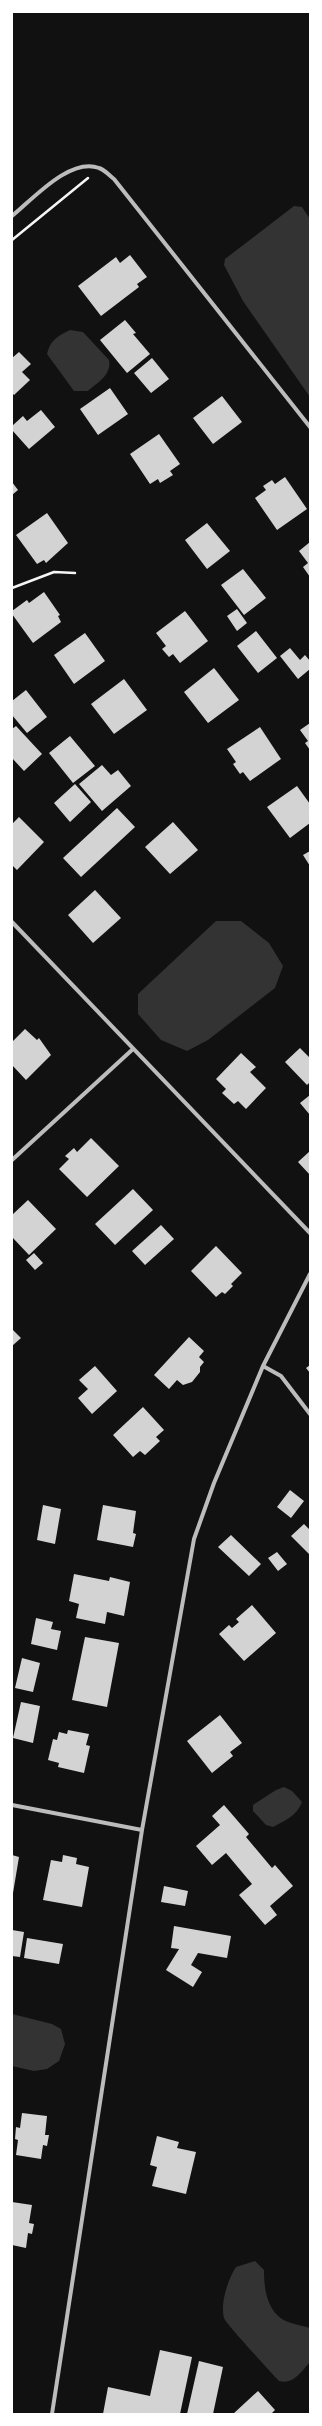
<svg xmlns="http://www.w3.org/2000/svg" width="322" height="2426" font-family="'Crimson Pro',serif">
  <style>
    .water { fill: #333 }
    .building { fill: #d3d3d3 }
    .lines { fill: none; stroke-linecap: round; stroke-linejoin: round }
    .path { stroke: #f5f5f5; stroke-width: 2.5 }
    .minor { stroke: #bcbcbc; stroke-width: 4 }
  </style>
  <rect width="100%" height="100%" fill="#111"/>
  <!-- water -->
  <path class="water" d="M294,206L302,207L310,219V397L243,301L224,265L225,259Z
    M70,330L83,332L109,360C112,375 97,383 88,391H74L47,354C50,341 57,336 70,330Z
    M216,921H241L269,943L283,966L275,988L208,1040L187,1051L161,1040L138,1014V994Z
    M284,1787L292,1791L302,1802C297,1816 284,1821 273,1827L266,1825L253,1811V1805L276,1790Z
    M12,2014L52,2024L61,2029L65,2044L59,2061L47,2069L34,2071L12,2066Z
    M255,2261L264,2270C264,2287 266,2308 282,2319C290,2324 301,2325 310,2328V2362C301,2372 293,2385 279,2381C271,2372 226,2324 224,2318C220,2303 228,2279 236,2267Z"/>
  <!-- building -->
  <path class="building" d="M130,255L147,277L137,284L139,287L101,316L78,286L116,257L120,263Z
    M125,320L136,333L133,334L150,354L127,373L100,340Z
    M19,352L31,364L22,372L30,380L14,395L12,393V358Z
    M152,358L169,379L151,393L134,373Z
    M110,388L128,414L98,435L80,409Z
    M222,396L242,422L213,444L193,418Z
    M41,410L55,427L29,449L12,430V426L23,416L27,421Z
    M159,434L180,464L170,471L173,475L160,483L158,479L150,484L130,454Z
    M285,477L307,509L277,530L255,498L266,490L263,486L272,480L275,484Z
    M12,482L18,490L12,495Z
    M47,513L68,543L46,563L44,560L37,564L16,535Z
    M207,523L230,551L207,569L185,540Z
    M310,542V577L303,567L308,563L299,551Z
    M243,569L266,598L244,615L221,585Z
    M44,592L60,615L58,616L61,622L33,643L12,614V611L27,600L29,603Z
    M237,609L247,623L237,631L227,616Z
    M185,611L208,641L180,663L173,654L169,657L162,649L166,646L156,633Z
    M256,631L277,658L258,673L237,646Z
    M85,633L105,661L74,684L54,655Z
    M290,648L300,660L305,655L310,661V669L298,679L280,656Z
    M214,668L239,700L208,723L184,692Z
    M124,679L147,710L114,734L91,704Z
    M26,690L47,717L27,733L12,715V701Z
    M310,723V750L305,743L308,741L300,730Z
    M16,726L42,754L24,771L12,758V729Z
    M260,727L281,759L250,781L243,772L240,774L233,764L236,762L227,749Z
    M70,736L95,766L73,783L49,753Z
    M102,765L111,775L118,770L131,786L102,811L79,784Z
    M75,784L91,802L70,822L54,803Z
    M297,786L310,804V823L290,838L267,807Z
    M117,808L135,827L81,877L63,858Z
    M19,817L44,842L17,870L12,865V824Z
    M173,822L198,850L170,874L145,847Z
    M310,851V866L303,855Z
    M95,890L121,918L93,943L68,915Z
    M25,1029L37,1040L39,1038L51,1055L26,1080L12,1065V1042Z
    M300,1048L310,1058V1082L307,1085L285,1062Z
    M241,1053L256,1067L250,1072L266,1088L246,1109L238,1101L234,1104L222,1093L226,1089L216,1079Z
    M310,1095V1115L300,1103Z
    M91,1138L119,1166L87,1197L59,1169L69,1159L65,1156L74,1148L77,1152Z
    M310,1151V1175L298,1162Z
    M133,1189L153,1210L115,1245L95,1224Z
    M28,1200L56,1229L29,1255L12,1237V1215Z
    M161,1225L174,1239L145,1265L132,1251Z
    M216,1246L242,1273L231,1284L233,1286L225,1294L222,1292L216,1297L191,1271Z
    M34,1253L43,1263L35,1270L26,1260Z
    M12,1329L21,1338L12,1346Z
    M189,1337L204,1351L199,1357L204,1362L200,1367V1372L192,1382L183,1385L177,1380L169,1389L154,1375Z
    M310,1365V1373L306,1368Z
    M95,1366L117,1391L92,1414L78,1398L88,1389L79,1380Z
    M143,1407L164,1430L156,1437L160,1441L145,1455L140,1451L133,1457L113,1435Z
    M290,1490L304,1501L291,1518L277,1507Z
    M43,1505L61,1509L55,1544L37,1540Z
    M103,1505L136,1511L133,1533L136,1534L133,1547L97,1540Z
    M304,1524L310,1530V1555L291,1536Z
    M231,1535L261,1564L249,1576L218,1547Z
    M277,1552L287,1564L278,1571L268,1558Z
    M74,1574L109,1581L110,1577L130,1582L124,1616L107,1612L105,1624L76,1618L79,1604L69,1601Z
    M252,1605L276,1633L244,1661L219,1634L229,1625L232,1628L239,1622L236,1619Z
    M36,1618L53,1622L51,1629L61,1631L57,1650L31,1644Z
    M85,1637L119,1643L107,1707L72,1700Z
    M22,1658L40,1663L33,1692L15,1688Z
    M21,1702L40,1706L33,1743L13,1738Z
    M220,1715L242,1743L230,1752L233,1756L212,1773L187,1741Z
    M68,1730L89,1734L86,1745L90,1746L84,1773L58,1767L59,1763L48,1760L53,1739L57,1740L59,1732L67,1734Z
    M224,1805L249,1834L246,1837L272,1868L275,1865L293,1886L270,1906L277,1915L265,1925L239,1895L252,1884L226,1853L212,1865L196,1846L220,1825L212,1816Z
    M12,1855L19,1857L13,1893H12Z
    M63,1855L77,1858L76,1864L89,1867L82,1907L43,1900L51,1860L62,1862Z
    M164,1886L188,1891L185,1906L161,1902Z
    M174,1926L231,1936L227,1958L198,1953L191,1965L202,1972L193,1987L166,1970L179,1949L171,1948Z
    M12,1930L24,1932L20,1957L12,1956Z
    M27,1938L63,1944L59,1964L24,1958Z
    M22,2113L47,2116L45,2135H49L47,2146L43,2145L41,2159L16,2155L18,2140L15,2139L16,2127L20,2128Z
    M157,2136L179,2142L177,2148L196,2152L186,2194L152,2186L157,2167L150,2165Z
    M12,2202L32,2205L29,2223L34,2224L32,2234L28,2233L26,2248L12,2245Z
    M160,2350L192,2357L180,2414H103L108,2387L150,2396Z
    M199,2361L223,2367L213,2414H187Z
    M258,2391L275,2410L271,2414H233Z"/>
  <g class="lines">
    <!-- path -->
    <path class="path" d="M12,240L88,178
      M12,588L54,572L75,573"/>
    <!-- minor -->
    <path class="minor" d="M12,216C33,199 70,157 99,168C105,170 110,176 114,179L310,427
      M12,922L310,1233
      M12,1160L133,1049
      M263,1366L281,1376L310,1414
      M12,1805L142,1830
      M52,2414L142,1830L194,1539L214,1483L263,1366L310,1274"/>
  </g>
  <!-- border -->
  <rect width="322" height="2426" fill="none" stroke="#ffffff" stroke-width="26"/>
</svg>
